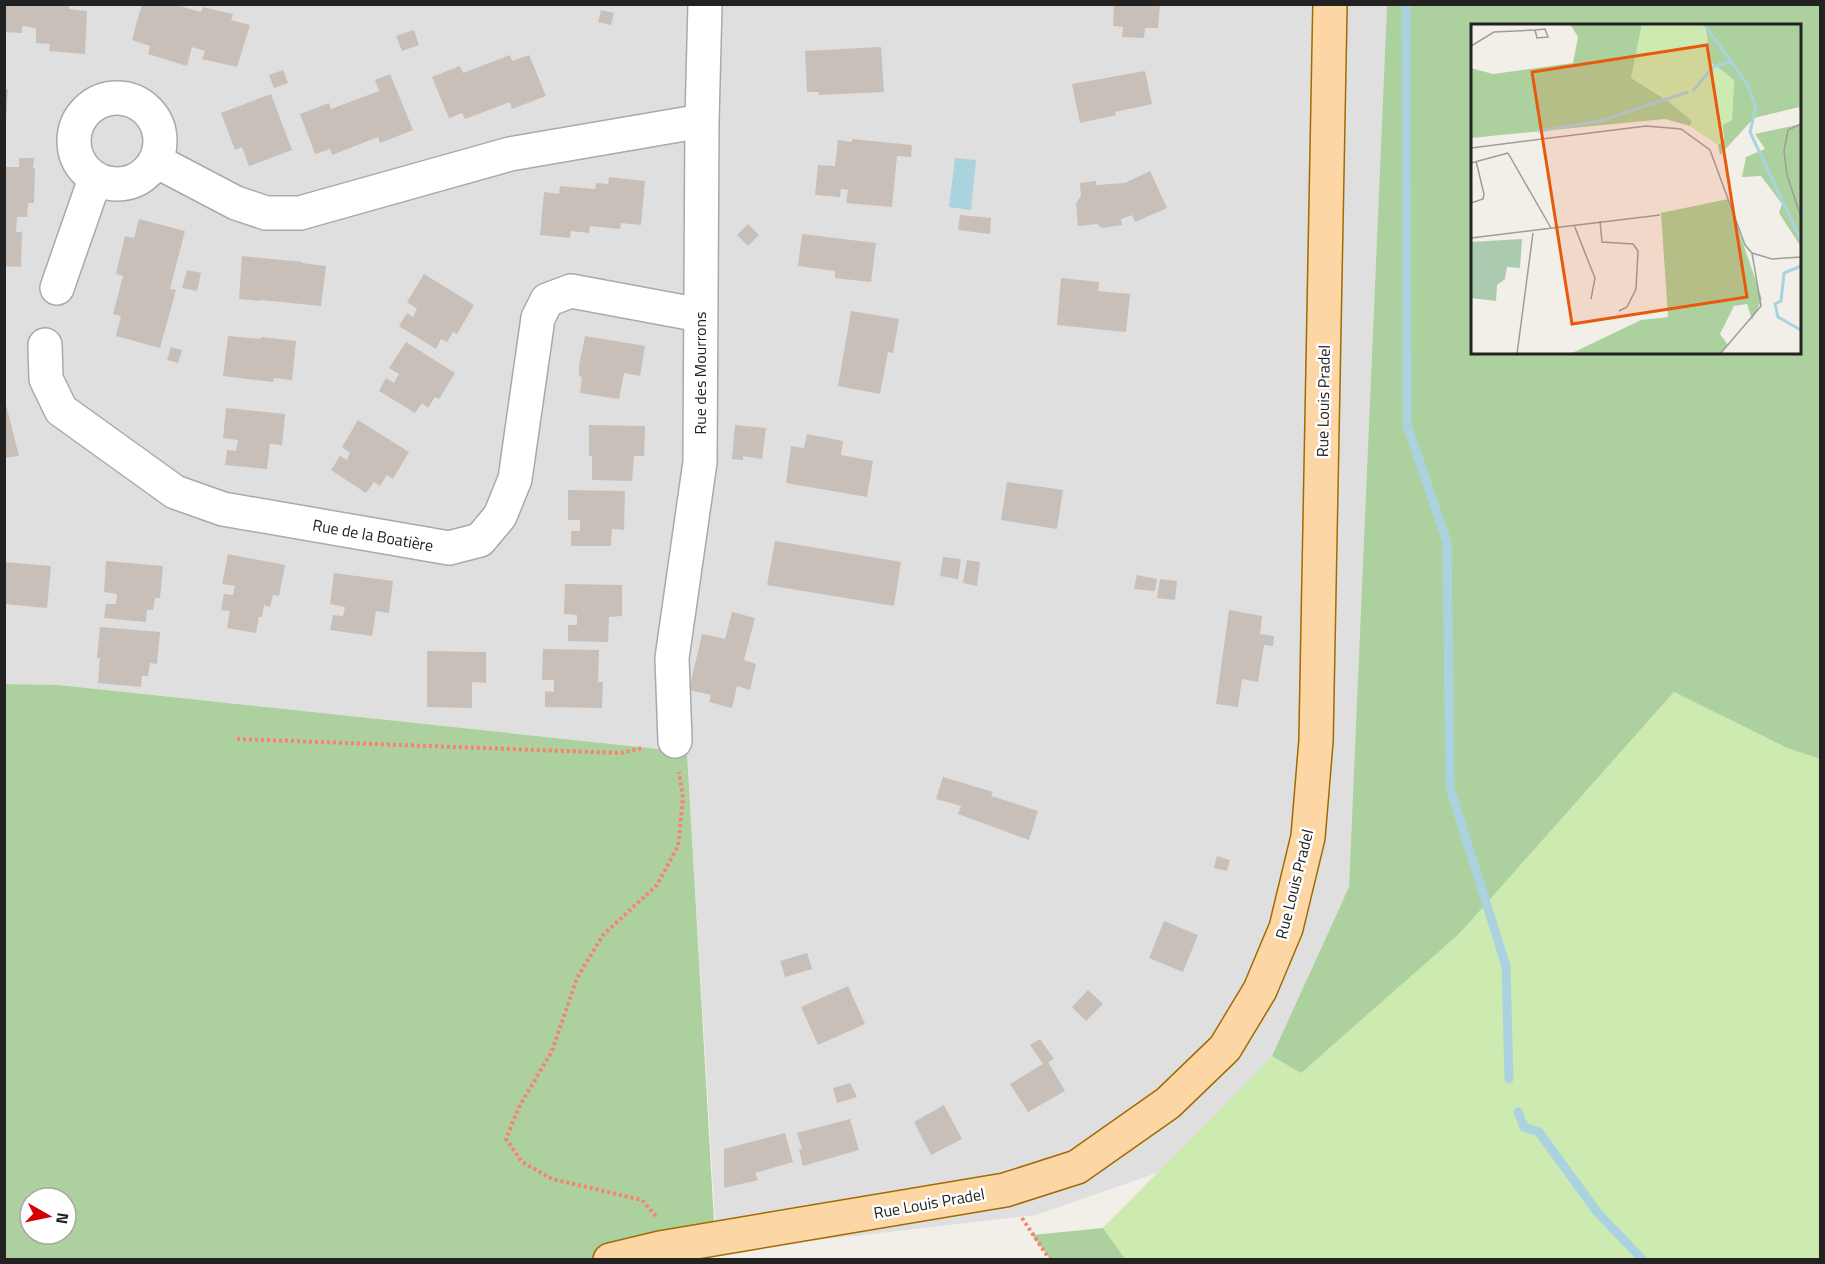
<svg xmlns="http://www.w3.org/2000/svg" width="1825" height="1264" font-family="'Titillium Web',sans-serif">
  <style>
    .residential { fill: #e0dfdf }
    .grass { fill: #cdebb0 }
    .forest { fill: #add19e; fill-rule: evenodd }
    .water { fill: #aad3df }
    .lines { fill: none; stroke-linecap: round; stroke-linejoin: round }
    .stream { stroke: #aad3df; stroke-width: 9 }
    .building { fill: #c7bfb8 }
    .minor-casing { stroke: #a9a9a9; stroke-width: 36 }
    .major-casing { stroke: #a06b00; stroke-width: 36 }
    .path { stroke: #fa8072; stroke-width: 4; stroke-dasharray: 3 3; stroke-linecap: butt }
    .minor { stroke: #fff; stroke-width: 33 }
    .major { stroke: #fcd6a4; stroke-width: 33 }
    .labels { text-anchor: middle; stroke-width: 5; stroke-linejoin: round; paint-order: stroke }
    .street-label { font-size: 16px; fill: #222; stroke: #fff }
    .inset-river { fill: none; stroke: #aad3df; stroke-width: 3 }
    .inset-road { fill: none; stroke: #9f9d99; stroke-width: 1.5 }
    .view { fill: #e8590c; fill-opacity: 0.15; stroke: #e8590c; stroke-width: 3 }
    .inset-edge { fill: none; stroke: #222; stroke-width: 3 }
  </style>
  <rect width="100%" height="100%" fill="#f2efe9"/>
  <!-- residential -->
  <path class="residential" d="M5,5H1387L1349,887L1272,1056L1157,1173L1036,1215L717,1252L687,752L59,685L5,684Z"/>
  <!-- grass -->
  <path class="grass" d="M1674,692L1787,748L1820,759V1259L1125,1260L1103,1228L1272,1056L1301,1072L1460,933Z"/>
  <!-- forest -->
  <path class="forest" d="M1387,5H1820V759L1787,748L1674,692L1460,933L1301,1073L1272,1056L1349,887ZM1472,26H1800V352H1472Z
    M5,684L59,685L687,752L715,1239L610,1260H5ZM30,1198H66V1234H30Z
    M1103,1228L1125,1259H1050L1032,1235Z"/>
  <!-- water -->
  <path class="water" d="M955,158L976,160L971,210L949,207Z"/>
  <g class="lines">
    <!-- stream -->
    <path class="stream" d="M1406,4L1407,425L1447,542L1450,788L1506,966L1509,1079
      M1518,1112L1524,1127L1539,1132L1597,1212L1643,1260"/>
  </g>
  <!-- building -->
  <path class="building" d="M4,4H69V9L87,11L85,54L49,51L50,44L36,43V28L22,26V33L4,32Z
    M142,4H173L201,12L203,7L233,14L231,20L250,25L237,67L202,59L205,51L192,47L187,66L148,54L150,46L132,40Z
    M1114,4H1160L1158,28H1145L1144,38L1122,37L1123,27L1113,26Z
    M601,10L614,13L611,25L598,22Z
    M414,30L419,45L402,51L396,36Z
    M881,47L884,92L819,95V92H807L805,51Z
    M510,55L512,61L529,55L546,96L512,109L510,102L465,119L462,113L449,118L432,77L460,66L463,73Z
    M283,70L288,83L274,88L269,75Z
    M1145,71L1152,104L1115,112L1116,115L1080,123L1072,84Z
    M390,74L413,130L380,143L378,137L332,155L330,149L315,154L300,114L329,103L331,109L379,91L375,80Z
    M4,89H8L6,120H4Z
    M271,94L292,150L249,166L242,147L235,150L221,113Z
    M852,139L912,145L911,157L897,156L892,207L846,203L848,190L841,189L840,197L815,195L818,165L835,166L838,140L852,142Z
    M19,158H34L33,168H35L34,203H28L27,217H17L16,232H22L21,267L4,266V167H19Z
    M1150,171L1167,208L1135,222L1132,215L1121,219L1122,225L1102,228L1097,224L1078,226L1076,203L1081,196L1080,183L1096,181V185L1125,183Z
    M609,177L645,181L641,225L621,223L620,229L590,226L589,233L571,231L570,238L540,235L544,192L559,194L560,186L595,189L596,183L608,184Z
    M960,215L991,218L990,234L958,230Z
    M139,219L185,231L170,289L176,290L160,348L116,336L121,316L113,314L123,276L116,274L125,236L134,238Z
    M748,224L759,235L748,246L737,235Z
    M802,234L876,243L871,282L835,278V271L798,266Z
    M242,256L302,262V263L326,266L321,306L261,300L260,301L239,299Z
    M187,270L201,273L197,291L182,288Z
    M424,274L474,305L457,334L453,332L447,342L441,339L436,349L399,326L407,313L413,317L417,309L407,302Z
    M1061,278L1099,282L1098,291L1130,294L1126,332L1057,325Z
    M851,311L899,319L893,353L888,352L880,394L838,386Z
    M228,336L261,339V337L296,341L292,380L274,378L273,382L223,376Z
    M585,336L645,346L640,376L624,373L619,399L580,393L582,377L579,376V366Z
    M406,342L455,373L439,399L435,397L428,408L422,403L415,413L379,391L386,378L394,383L399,374L389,368Z
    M171,347L182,350L178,363L167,360Z
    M4,397L19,456L4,458Z
    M226,408L285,414L282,445L270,444L267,469L225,465L227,450L236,451L238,440L223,438Z
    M358,420L409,452L393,479L387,475L380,486L374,482L366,493L331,470L340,456L347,460L350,453L342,447Z
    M589,425L645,426L644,456H634L632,481L592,480V456H589Z
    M735,425L766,428L762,459L743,456V460L732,459Z
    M807,434L843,441L841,455L873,461L867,497L786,483L791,446L804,448Z
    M1007,482L1063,490L1057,529L1001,520Z
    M568,490L625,491L624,530L612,529L611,546H571V531H580V520H568Z
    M775,541L901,562L894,606L767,585Z
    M228,554L285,565L279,596L273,595L270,607L264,605L262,617H259L256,633L227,628L230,611L221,610L224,594L233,595L235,586L222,584Z
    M943,557L961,559L958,579L940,576Z
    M967,560L980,562L977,586L963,583Z
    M106,561L163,566L160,598H155L153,610H147L146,622L104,618L106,604H116L117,594L104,592Z
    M4,562L51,566L47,608L4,604Z
    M334,573L393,581L389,613L376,611L372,636L330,630L333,615L343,616L345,607L330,604Z
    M1137,575L1157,579L1155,591L1134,589Z
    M1160,579L1177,581L1175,600L1157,598Z
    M565,584L622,585V616L609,617L608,642L568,641V625H577V615L564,614Z
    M1229,610L1262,616L1260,634L1274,636L1273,646L1264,645L1258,682L1242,679L1238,707L1216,704Z
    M732,612L755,618L744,660L756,664L750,690L737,686L732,708L709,702L711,695L689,690L702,634L725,639Z
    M100,627L160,632L157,664L150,663L148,676H142L141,687L98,683L100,658H97Z
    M543,649L599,650L598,682H603L602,708L545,707V691L554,692V680H542Z
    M427,651L486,652V683L472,682V708L427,707Z
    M943,777L993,792L991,796L1038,811L1029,840L958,814L961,806L936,799Z
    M1217,856L1230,860L1227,871L1214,868Z
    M1164,921L1198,935L1183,972L1149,958Z
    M807,953L812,969L785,977L780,961Z
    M848,986L865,1024L818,1045L801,1007Z
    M1088,990L1103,1004L1086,1021L1072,1007Z
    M1040,1039L1054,1059L1048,1062L1065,1091L1028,1112L1010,1084L1043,1064L1030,1045Z
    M850,1083L857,1097L837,1103L833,1088Z
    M944,1105L962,1139L931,1155L914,1122Z
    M850,1119L859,1150L803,1166L799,1150L802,1149L797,1133Z
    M785,1133L793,1162L755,1173L758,1180L724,1188V1149Z"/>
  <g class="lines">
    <defs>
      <path id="minor" d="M74 141a43 43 0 1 1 86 0a43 43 0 1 1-86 0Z
        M156,161L236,203L266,213H300L510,154L702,121
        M57,288L95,179
        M45,345L46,379L61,410L175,492L223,509L449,548L480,540L500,516L515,479L538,318L547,300L571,291L700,315
        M675,741L672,658L700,462L702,121L705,4"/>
      <path id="major" d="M610,1260L660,1248L1005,1190L1077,1167L1168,1103L1225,1048L1260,990L1286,928L1308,837L1316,741L1330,4"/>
    </defs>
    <!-- minor casing -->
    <use href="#minor" class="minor-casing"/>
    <!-- major casing -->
    <use href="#major" class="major-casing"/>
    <!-- path -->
    <path class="path" d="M237,739L620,753L643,748
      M656,1216L642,1200L552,1179L522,1162L506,1139L519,1107L552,1051L577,978L603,935L657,885L678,846L683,798L679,772
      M1022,1218L1050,1260"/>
    <!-- minor -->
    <use href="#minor" class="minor"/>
    <!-- major -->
    <use href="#major" class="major"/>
  </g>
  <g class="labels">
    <!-- street labels -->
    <g class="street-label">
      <text transform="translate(700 373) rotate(-90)" y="6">Rue des Mourrons</text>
      <text transform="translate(1323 401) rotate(-89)" y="6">Rue Louis Pradel</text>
      <text transform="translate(373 535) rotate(10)" y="6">Rue de la Boatière</text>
      <text transform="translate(1294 884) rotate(-76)" y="6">Rue Louis Pradel</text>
      <text transform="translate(929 1203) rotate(-10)" y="6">Rue Louis Pradel</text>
    </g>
  </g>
  <!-- overview -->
  <g transform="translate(1471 24)">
    <rect width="330" height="330" fill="#f2efe9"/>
    <path d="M171,0H234L240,38L263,56L261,96L247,121L219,102L221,97L160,54Z" fill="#cdebb0"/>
    <path d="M99,0H171L160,54L198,78L221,97L219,102L194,95L0,114V44L22,50L102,39L107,13ZM234,0H330V93L328,83L283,94L249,131L247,121L253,115L252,101L261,96L263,56L240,38ZM330,100V223L308,189L311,180L290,152L271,153L275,133L294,125L284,110ZM257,175L291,275L281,296L276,280L263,282L249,310L257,321L249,330H99L170,296L197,293L190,189Z" fill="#add19e"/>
    <path d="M51,215L49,244L36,243L34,255L26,261L25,277L0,274V218Z" fill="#aacbaf"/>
    <path class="inset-river" d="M233,0L276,60L285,83L279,108L330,216M222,67L242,43L261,37M66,107L129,97L217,68M330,242L313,249L310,277L304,280L307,293L330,306"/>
    <path class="inset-road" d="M0,22L23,8L64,6L74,5L77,13L66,14L64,6M330,100L317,106L313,127L316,151L330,193M0,124L175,102L210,105L239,126L274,221L281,229L301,235L330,233M37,129L80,204M0,139L37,129M0,179L12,175L13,170L5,137M129,197L131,218L162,220L167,227L165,265L156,283L148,287M103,201L124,254L120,275M0,214L189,191M46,330L62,209M249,330L290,282L281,229"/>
    <path class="view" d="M236,21L276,273L101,300L61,48Z"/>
    <rect width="330" height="330" class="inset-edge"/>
  </g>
  <!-- border -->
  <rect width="1825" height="1264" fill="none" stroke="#222222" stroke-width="12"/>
  <!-- north arrow -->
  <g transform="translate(48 1216) rotate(99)"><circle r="28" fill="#ffffff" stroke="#a7a7a7" stroke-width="1.5"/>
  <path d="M0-4.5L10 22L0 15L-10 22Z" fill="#d40000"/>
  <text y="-9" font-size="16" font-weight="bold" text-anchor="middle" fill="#222222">N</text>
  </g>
</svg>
